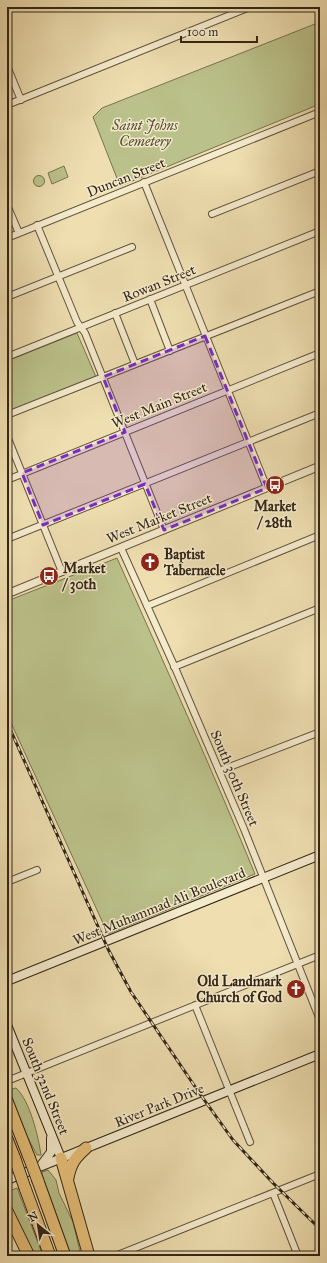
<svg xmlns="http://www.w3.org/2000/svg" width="327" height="1263" font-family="'IM FELL Great Primer',serif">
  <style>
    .green { fill: #bbc18a; stroke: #777450 }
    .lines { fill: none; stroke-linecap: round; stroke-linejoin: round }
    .minor-casing { stroke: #62543d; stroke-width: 8 }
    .tertiary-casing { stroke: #62543d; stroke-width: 9 }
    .secondary-casing { stroke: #332617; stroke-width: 10 }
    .motorway-casing { stroke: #332617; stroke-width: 13 }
    .minor { stroke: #f4eacc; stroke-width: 6 }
    .tertiary { stroke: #f4eacc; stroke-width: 7 }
    .secondary { stroke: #f4eacc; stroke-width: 8 }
    .motorway { stroke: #e7bf78; stroke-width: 11 }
    .rail-casing { stroke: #332617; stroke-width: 3 }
    .rail { stroke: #f4eacc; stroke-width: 1.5; stroke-dasharray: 4.5; stroke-linecap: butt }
    .motorway-bridge-casing { stroke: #332617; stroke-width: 13; stroke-linecap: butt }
    .motorway-bridge { stroke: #e7bf78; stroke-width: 11 }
    .marked { fill: #7b2cbf; fill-opacity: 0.2; stroke: #7b2cbf; stroke-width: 3; stroke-dasharray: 8 5; stroke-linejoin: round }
    .labels { text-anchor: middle; stroke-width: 3; stroke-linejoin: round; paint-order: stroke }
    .park-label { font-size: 14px; font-style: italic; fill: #554d34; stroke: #f4eacc }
    .street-label { font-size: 14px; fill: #332617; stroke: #f4eacc }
    .poi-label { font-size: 14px; font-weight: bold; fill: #332617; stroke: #f4eacc; text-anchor: start }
  </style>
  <rect width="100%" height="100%" fill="#eedeb0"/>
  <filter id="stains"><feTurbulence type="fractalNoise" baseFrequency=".005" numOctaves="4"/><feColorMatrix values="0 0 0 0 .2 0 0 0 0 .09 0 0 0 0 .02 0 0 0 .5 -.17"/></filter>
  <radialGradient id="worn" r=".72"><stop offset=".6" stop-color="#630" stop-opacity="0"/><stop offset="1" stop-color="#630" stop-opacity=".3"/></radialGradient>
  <!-- green -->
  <path class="green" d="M320,22V104L120,186L93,117L102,108Z
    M64,166L68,177L52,184L48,173Z
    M33.5 181a5.5 5.5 0 1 1 11 0a5.5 5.5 0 1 1-11 0Z
    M77,333L96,377L7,413V361Z
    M117,558C164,663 211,767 255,874L108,934L7,714V601Z
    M16,1088C30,1101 38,1135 41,1155H37C28,1138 10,1108 12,1089Z
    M48,1170L56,1180L59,1193L73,1222L81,1256H71L42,1175V1172Z
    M17,1188L43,1256H35L7,1201L12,1190Z"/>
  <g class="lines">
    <defs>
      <path id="minor" d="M7,8L10,7
        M7,66L21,100
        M7,105L250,7
        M144,182L267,488
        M7,205L19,233
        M212,214L320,171
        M37,225L77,322L85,333L164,530
        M7,238L320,112
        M7,297L132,247
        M150,299L170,351
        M115,313L135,364
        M7,357L320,231
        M7,415L320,291
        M7,436L62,572
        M7,480L320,353
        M7,539L320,413
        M121,548L176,670L244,829L320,1020
        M147,606L320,535
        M174,667L320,608
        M219,771L320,732
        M7,882L37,870
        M195,1005L250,1142
        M7,1081L320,955
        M273,1193L298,1256
        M115,1256L320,1174"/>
      <path id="tertiary" d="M7,594L320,466"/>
      <path id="secondary" d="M7,981L320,855
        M7,1025L61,1158
        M42,1164L51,1152V1138
        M7,1180L320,1054"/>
      <path id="motorway" d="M7,1101L29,1157
        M7,1139L15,1159
        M61,1158L89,1256
        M68,1178C71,1163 75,1158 86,1148
        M38,1181L65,1256
        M25,1188L50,1256
        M7,1211L29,1256"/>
    </defs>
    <!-- minor casing -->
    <use href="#minor" class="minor-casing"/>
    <!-- tertiary casing -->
    <use href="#tertiary" class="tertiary-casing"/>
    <!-- secondary casing -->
    <use href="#secondary" class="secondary-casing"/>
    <!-- motorway casing -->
    <use href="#motorway" class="motorway-casing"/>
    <!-- minor -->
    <use href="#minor" class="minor"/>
    <!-- tertiary -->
    <use href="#tertiary" class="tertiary"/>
    <!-- secondary -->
    <use href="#secondary" class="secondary"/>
    <!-- motorway -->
    <use href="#motorway" class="motorway"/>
    <defs>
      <path id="rail" d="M7,722L108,949L131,992L200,1094L233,1140L273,1183L320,1229"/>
    </defs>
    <!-- rail casing -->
    <use href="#rail" class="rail-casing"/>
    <!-- rail -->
    <use href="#rail" class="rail"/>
    <defs>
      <path id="motorway-bridge" d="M29,1157L38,1181
        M15,1159L25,1188"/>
    </defs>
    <!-- motorway-bridge casing -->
    <use href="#motorway-bridge" class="motorway-bridge-casing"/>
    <!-- motorway-bridge -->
    <use href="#motorway-bridge" class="motorway-bridge"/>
  </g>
  <!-- marked area -->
  <path class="marked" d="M205,336L267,488L164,530L145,484L43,525L22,473L125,432L103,377Z"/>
  <!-- icons -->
  <defs>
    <symbol id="bus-disc" viewBox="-11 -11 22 22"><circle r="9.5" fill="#8f2418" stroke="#f4eacc"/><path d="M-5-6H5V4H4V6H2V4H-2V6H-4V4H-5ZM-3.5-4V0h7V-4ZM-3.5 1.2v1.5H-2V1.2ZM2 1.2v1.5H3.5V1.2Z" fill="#fff"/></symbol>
    <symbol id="church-disc" viewBox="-11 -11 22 22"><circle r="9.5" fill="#8f2418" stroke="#f4eacc"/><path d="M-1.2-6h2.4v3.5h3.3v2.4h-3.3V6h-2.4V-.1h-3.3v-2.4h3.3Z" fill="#fff"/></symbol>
  </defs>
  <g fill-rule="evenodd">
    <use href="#bus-disc" x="264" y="474" width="22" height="22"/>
    <use href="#church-disc" x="139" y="551" width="22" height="22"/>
    <use href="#bus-disc" x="38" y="565" width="22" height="22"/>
    <use href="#church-disc" x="285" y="978" width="22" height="22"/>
  </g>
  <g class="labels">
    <!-- park labels -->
    <g class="park-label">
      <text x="145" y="130">Saint Johns<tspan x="145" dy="16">Cemetery</tspan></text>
    </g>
    <!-- street labels -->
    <g class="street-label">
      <text transform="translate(126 177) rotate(-22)" y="5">Duncan Street</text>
      <text transform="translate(159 283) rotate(-22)" y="5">Rowan Street</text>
      <text transform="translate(159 405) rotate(-22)" y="5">West Main Street</text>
      <text transform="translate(159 518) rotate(-22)" y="5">West Market Street</text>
      <text transform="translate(235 778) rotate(67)" y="5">South 30th Street</text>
      <text transform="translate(159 906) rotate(-22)" y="5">West Muhammad Ali Boulevard</text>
      <text transform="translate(46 1086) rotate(68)" y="5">South 32nd Street</text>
      <text transform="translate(159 1105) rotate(-22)" y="5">River Park Drive</text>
    </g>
    <!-- poi labels -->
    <g class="poi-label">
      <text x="275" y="511" text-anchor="middle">Market<tspan x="275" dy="16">/ 28th</tspan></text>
      <text x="164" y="559">Baptist<tspan x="164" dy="16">Tabernacle</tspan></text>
      <text x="63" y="573">Market<tspan x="63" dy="16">/ 30th</tspan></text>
      <text x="282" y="986" text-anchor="end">Old Landmark<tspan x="282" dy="16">Church of God</tspan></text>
    </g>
  </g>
  <!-- margin -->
  <rect width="327" height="1263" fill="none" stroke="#eedeb0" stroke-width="24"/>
  <rect x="8" y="8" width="311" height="1247" fill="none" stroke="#332617" stroke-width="2"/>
  <rect x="12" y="12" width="303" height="1239" fill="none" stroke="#332617"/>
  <!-- north arrow -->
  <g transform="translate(38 1225) rotate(330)" stroke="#f4eacc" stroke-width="3" paint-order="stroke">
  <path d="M0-3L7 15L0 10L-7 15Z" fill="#332617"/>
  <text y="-6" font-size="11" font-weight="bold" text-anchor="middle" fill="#332617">N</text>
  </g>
  <!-- scale -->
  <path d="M181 36v6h76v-6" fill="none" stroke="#332617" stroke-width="2"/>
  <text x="187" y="36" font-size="12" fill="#332617" stroke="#f4eacc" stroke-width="3" paint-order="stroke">100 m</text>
  <rect width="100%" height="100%" filter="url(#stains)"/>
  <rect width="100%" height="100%" fill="url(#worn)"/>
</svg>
